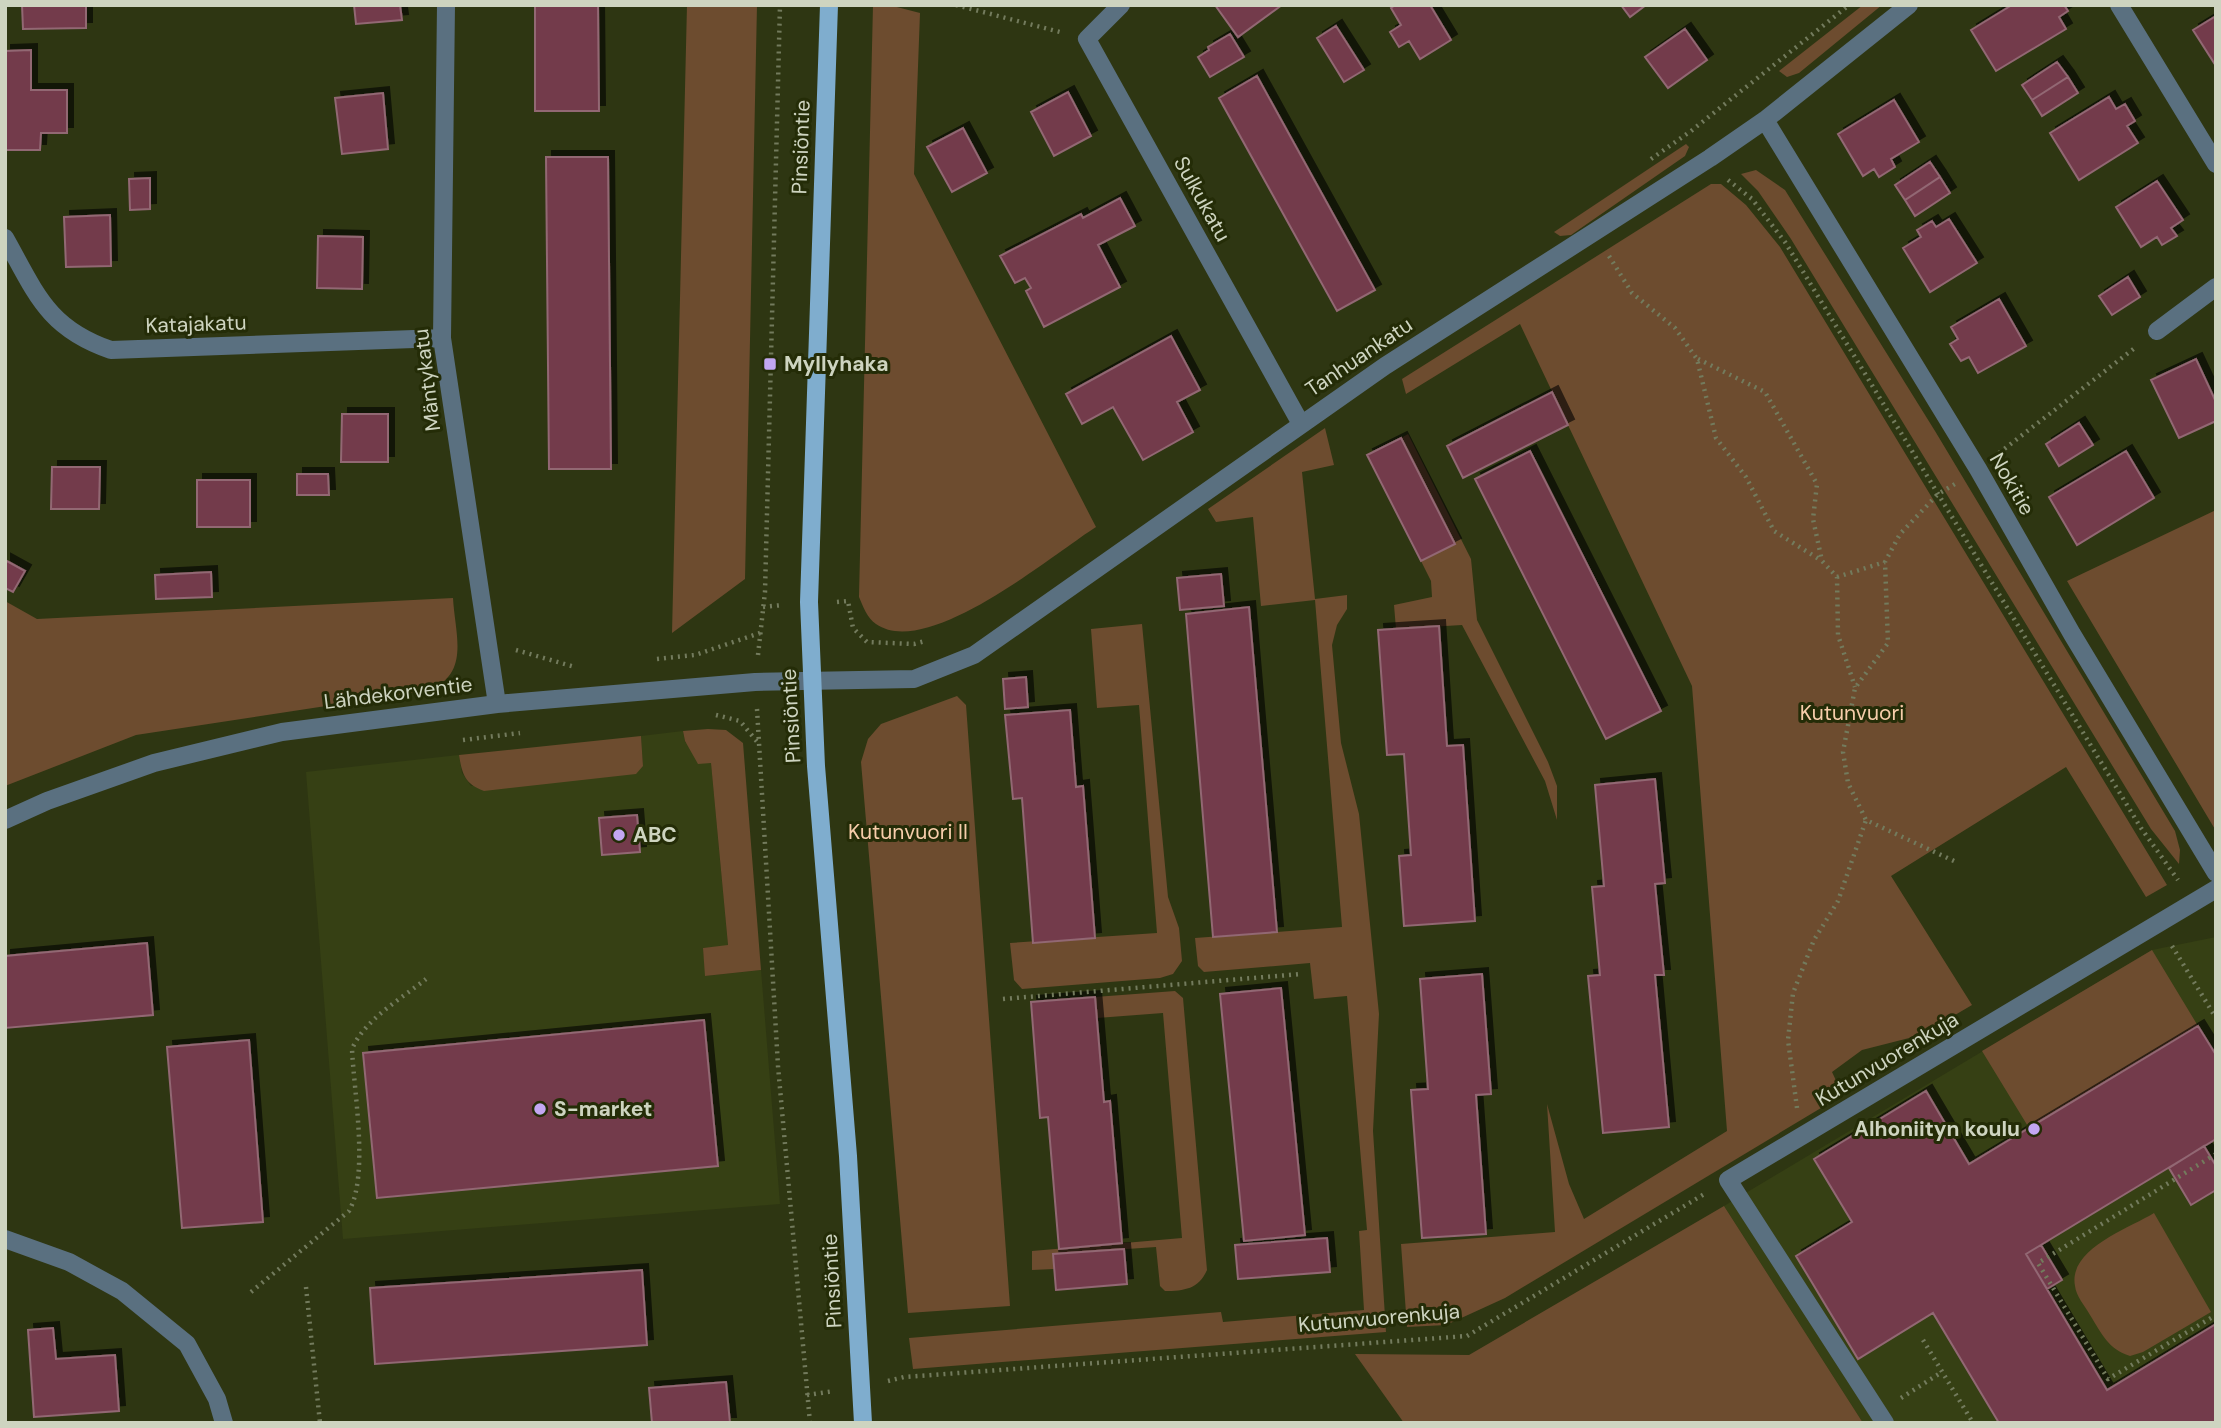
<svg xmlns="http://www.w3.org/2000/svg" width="2221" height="1428" font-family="'DM Sans',sans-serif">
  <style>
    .built { fill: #364014 }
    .green { fill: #6d4c2f }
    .building { fill: #733b4c; stroke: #926773; stroke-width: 2; filter: url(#shadow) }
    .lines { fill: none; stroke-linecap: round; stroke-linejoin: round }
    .path { stroke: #737b5d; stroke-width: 4.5; stroke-dasharray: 2 5; stroke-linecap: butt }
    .minor { stroke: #5a7080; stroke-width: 18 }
    .major { stroke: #7fadce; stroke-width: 18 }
    .poi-dot { fill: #c3a7f2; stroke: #242c07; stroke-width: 2.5 }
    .labels { text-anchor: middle; stroke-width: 6; stroke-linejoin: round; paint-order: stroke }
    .street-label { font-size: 21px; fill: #ced4c0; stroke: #242c07 }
    .poi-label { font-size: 21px; font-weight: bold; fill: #ced4c0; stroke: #242c07; text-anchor: start }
    .park-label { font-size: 21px; fill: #f7cdaa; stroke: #242c07 }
  </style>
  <defs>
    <filter id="shadow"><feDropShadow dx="6" dy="-6" stdDeviation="0" flood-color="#0009"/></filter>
  </defs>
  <rect width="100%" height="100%" fill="#2e3612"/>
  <!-- built -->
  <path class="built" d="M683,731L685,742L711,762L728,946L703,948L706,976L761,970L780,1204L343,1239L306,772L459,755L462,773L471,786L643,766L641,736Z
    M2216,937V1423H1863L1724,1206L2152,950Z"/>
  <!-- green -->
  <path class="green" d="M687,5H757L745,579L672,633Z
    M873,5H889L920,13L914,174L1096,527C1052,555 927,660 876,624C867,618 863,606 859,597Z
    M1863,5H1882L1799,73L1787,77L1779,71Z
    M1686,144L1689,147L1685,156L1571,235L1560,236L1554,232Z
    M1756,170L1785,190L1935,431L2175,831L2180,850L2179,864L2151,829L1791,239L1758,191L1741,174Z
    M1711,184H1721L1746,205L1780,247L2167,885L2146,897L2066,767L1891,876L1972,1005L1921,1035L1862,1050L1832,1072L1840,1089L1831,1102L1505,1298L1446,1325L1407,1327L1401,1244L1555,1232L1547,1104L1569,1184L1584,1219L1727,1131L1692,686L1520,324L1406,394L1402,379Z
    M1325,428L1334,465L1302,472L1315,599L1347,595V609L1337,625L1332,645L1341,743L1359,814L1379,1014L1373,1131L1386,1332L913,1369L909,1338L1221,1312L1223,1322L1364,1310L1359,1231L1367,1230L1347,996L1314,999L1310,963L1204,972L1198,966L1195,938L1342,927L1315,600L1261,606L1253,517L1216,522L1208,509Z
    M1408,434L1471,559L1477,620L1548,762L1557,786V820L1545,781L1462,625L1396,629L1394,605L1432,597L1431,581L1421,561L1455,544L1401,438Z
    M2216,510V831L2067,581Z
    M453,598C455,635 470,671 431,690L136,735L5,786V601L37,619Z
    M1142,624L1168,897L1179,928L1182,961L1173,974L1160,978L1022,989L1014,980L1010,943L1157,933L1139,705L1097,708L1091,629Z
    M957,696L966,705L1010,1306L908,1313L861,762L868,739L881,724Z
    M708,729L726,730L743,743L761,970L705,976L703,948L728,945L711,763L698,764L685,741L683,731Z
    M641,736L643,766L636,774L484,791C465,784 462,774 459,755Z
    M2152,950L2198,1026L2029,1128L1982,1051Z
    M1175,991L1183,998L1207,1270C1199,1289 1184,1291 1165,1291L1160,1286L1156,1247L1054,1254V1269L1032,1270V1251L1182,1238L1163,1013L1097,1018L1095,997Z
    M1724,1206L1863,1423H1404L1355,1354L1469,1355Z
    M2154,1213L2211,1312L2143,1352L2130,1356C2108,1349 2102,1334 2090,1315C2085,1306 2076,1296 2075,1286C2068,1249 2128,1229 2154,1213Z"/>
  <!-- building -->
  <path class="building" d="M22,5H86V28L23,29Z
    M354,5H400L402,20L356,24Z
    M535,5H598L599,111H535Z
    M1215,5H1282L1238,37Z
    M1395,5H1430L1451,40L1420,59L1409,41L1399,47L1390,32L1401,25L1391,8Z
    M1621,5H1646L1630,17Z
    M2012,5H2064L2068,11L2059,17L2066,29L1996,71L1971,30Z
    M2216,16V66L2193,30Z
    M1336,26L1364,70L1344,82L1317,38Z
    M1685,29L1707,60L1668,88L1645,57Z
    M1230,34L1244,57L1210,77L1198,57L1209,50L1208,47Z
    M31,50V90H67V133H41L40,150H5V51Z
    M2057,62L2068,77L2032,100L2022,85Z
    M1257,76L1375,290L1337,311L1219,98Z
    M2068,77L2078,93L2042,116L2032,100Z
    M1068,92L1091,136L1054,156L1031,112Z
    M383,93L388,149L342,154L335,98Z
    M2109,97L2116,109L2125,104L2135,121L2127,126L2138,143L2079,180L2050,133Z
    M1894,100L1919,142L1891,159L1895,167L1879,177L1874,169L1863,176L1838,134Z
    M963,128L987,173L952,192L927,147Z
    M546,157H608L611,469H549Z
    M1930,162L1940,177L1905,200L1895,185Z
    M1940,177L1950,193L1915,216L1905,200Z
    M150,178V209L130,210L129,179Z
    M2157,181L2183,220L2171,228L2177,236L2162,245L2157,237L2141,247L2116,207Z
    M1120,198L1135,226L1098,245L1120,287L1044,327L1026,291L1031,288L1025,278L1015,283L1000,256L1081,214L1083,218Z
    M110,215L111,266L66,267L64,217Z
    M1949,219L1977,263L1930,292L1903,248L1921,237L1917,230L1932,221L1936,227Z
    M318,236L363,237L362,289L317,288Z
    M2128,277L2140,297L2112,315L2099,296Z
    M1999,299L2026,346L1978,373L1969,357L1961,361L1950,344L1958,339L1951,327Z
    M1171,336L1200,390L1177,402L1193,432L1143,460L1113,407L1082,424L1066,394Z
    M2196,359L2216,402V421L2179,438L2151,380Z
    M1552,392L1568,425L1463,478L1447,446Z
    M342,414H388V462H341Z
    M2079,423L2093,445L2059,466L2046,444Z
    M1401,438L1455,544L1421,561L1367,455Z
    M1530,451L1661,711L1606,739L1475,479Z
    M2126,451L2154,498L2077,545L2049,497Z
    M52,467H100L99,509H51Z
    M297,474H328L329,495H297Z
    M197,480H250V527H197Z
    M5,560L25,571L13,592L5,588Z
    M211,572L212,597L156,599L155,575Z
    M1221,574L1224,606L1180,610L1177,578Z
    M1249,607L1277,932L1213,937L1186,614Z
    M1439,626L1447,746L1463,745L1475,921L1404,926L1399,856L1411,855L1404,754L1387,755L1378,630Z
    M1026,677L1028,707L1005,709L1003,679Z
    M1070,710L1076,787L1083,786L1095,938L1033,943L1022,798L1013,799L1005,715Z
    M1655,779L1665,883L1655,884L1664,975H1655L1669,1127L1603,1133L1588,976L1600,975L1592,887L1604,886L1595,785Z
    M637,815L640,852L602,855L599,818Z
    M147,943L153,1015L5,1028V956Z
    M1482,974L1491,1094L1476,1095L1486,1234L1422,1238L1411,1090L1428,1089L1420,979Z
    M1281,988L1305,1235L1244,1241L1220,994Z
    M1095,997L1104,1102L1110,1101L1122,1243L1059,1249L1048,1117L1040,1118L1031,1002Z
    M704,1020L718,1166L377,1198L363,1053Z
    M2198,1026L2216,1055V1139L2026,1254L2107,1390L2216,1324V1423H1999L1933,1313L1858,1359L1796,1256L1852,1222L1814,1159L1926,1091L1969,1164Z
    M249,1040L263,1222L182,1228L167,1047Z
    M2204,1146L2216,1166V1190L2191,1205L2169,1168Z
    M1327,1238L1330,1272L1238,1279L1235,1245Z
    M2041,1245L2062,1280L2047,1289L2026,1254Z
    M1124,1249L1127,1284L1056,1290L1053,1254Z
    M642,1270L647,1345L375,1364L370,1288Z
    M53,1328L56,1359L115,1355L119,1411L34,1417L28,1330Z
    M726,1382L730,1423H652L649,1388Z"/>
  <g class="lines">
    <!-- path -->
    <path class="path" d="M956,5L1060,32
      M1651,159L1691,131L1849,5
      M1728,180L1752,199L1785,242L2141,828L2178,880
      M1609,256L1632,293L1675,328L1697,359L1716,438L1746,477L1774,531L1822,561
      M1698,359L1765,392L1817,484L1813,519L1822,561L1837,577L1838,635L1855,687
      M1999,453L2136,347
      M1837,577L1885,562
      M837,602L848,601L853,628L867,642L914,644L925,641
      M763,607L783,605
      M516,650L575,667
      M758,655L765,592L780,5
      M657,659L695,655L760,633
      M757,709L778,1066L810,1423
      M716,715L740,721L759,744
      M463,740L520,733
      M1954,861L1866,820L1848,783L1843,752L1855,688L1888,643L1885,562L1900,534L1938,494L1955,484
      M2172,946L2216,1018
      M1003,999L1301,974
      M1797,1108L1788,1040L1793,993L1814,940L1838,901L1866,820
      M2216,1154L2038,1263L2108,1379L2216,1315
      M306,1287L320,1423
      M251,1292L349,1211C369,1175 354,1093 352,1049C365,1019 401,999 426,979
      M1923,1340L1973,1423
      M888,1381L904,1377L1467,1336L1706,1193
      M807,1395L834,1391
      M1901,1398L1942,1372"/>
    <!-- minor -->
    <path class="minor" d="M446,5L442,338L497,704
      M1121,5L1087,39L1301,424
      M2119,5L2216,164
      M1765,120L1978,469L2072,634L2216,873
      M5,238C36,293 47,328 111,350L442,338
      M2157,331L2216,287
      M5,820L47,801L154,763L282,732L497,704L755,682L914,679L974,655L1385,366L1710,158L1765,120L1909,5
      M5,1239L69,1262L122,1291L187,1344L217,1399L224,1423
      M1885,1423L1728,1180L2216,889"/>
    <!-- major -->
    <path class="major" d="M829,5L809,602L816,766L848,1156L863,1423"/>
  </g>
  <!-- markers -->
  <g class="poi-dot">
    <rect x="763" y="357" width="14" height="14" rx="3.5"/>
    <circle cx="619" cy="835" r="7"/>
    <circle cx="540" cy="1109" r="7"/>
    <circle cx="2034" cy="1129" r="7"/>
  </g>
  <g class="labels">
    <!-- street labels -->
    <g class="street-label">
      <text transform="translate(801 147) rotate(-88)" y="7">Pinsiöntie</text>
      <text transform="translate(1202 199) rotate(61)" y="7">Sulkukatu</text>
      <text transform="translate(196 324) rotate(-2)" y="7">Katajakatu</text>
      <text transform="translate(1359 357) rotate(-34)" y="7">Tanhuankatu</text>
      <text transform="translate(427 380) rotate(-97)" y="7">Mäntykatu</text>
      <text transform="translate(2012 484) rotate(60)" y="7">Nokitie</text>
      <text transform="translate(398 693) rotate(-7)" y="7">Lähdekorventie</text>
      <text transform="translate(791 716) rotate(-93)" y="7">Pinsiöntie</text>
      <text transform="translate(1887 1059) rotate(-31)" y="7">Kutunvuorenkuja</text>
      <text transform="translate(832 1281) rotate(-93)" y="7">Pinsiöntie</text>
      <text transform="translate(1379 1318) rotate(-5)" y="7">Kutunvuorenkuja</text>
    </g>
    <!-- poi labels -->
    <g class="poi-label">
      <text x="784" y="371">Myllyhaka</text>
      <text x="633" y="842">ABC</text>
      <text x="554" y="1116">S-market</text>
      <text x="2020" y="1136" text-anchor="end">Alhoniityn koulu</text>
    </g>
    <!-- park labels -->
    <g class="park-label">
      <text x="1852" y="720">Kutunvuori</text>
      <text x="908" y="839">Kutunvuori II</text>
    </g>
  </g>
  <!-- border -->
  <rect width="2221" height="1428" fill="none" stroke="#ced4c0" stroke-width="14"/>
</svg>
